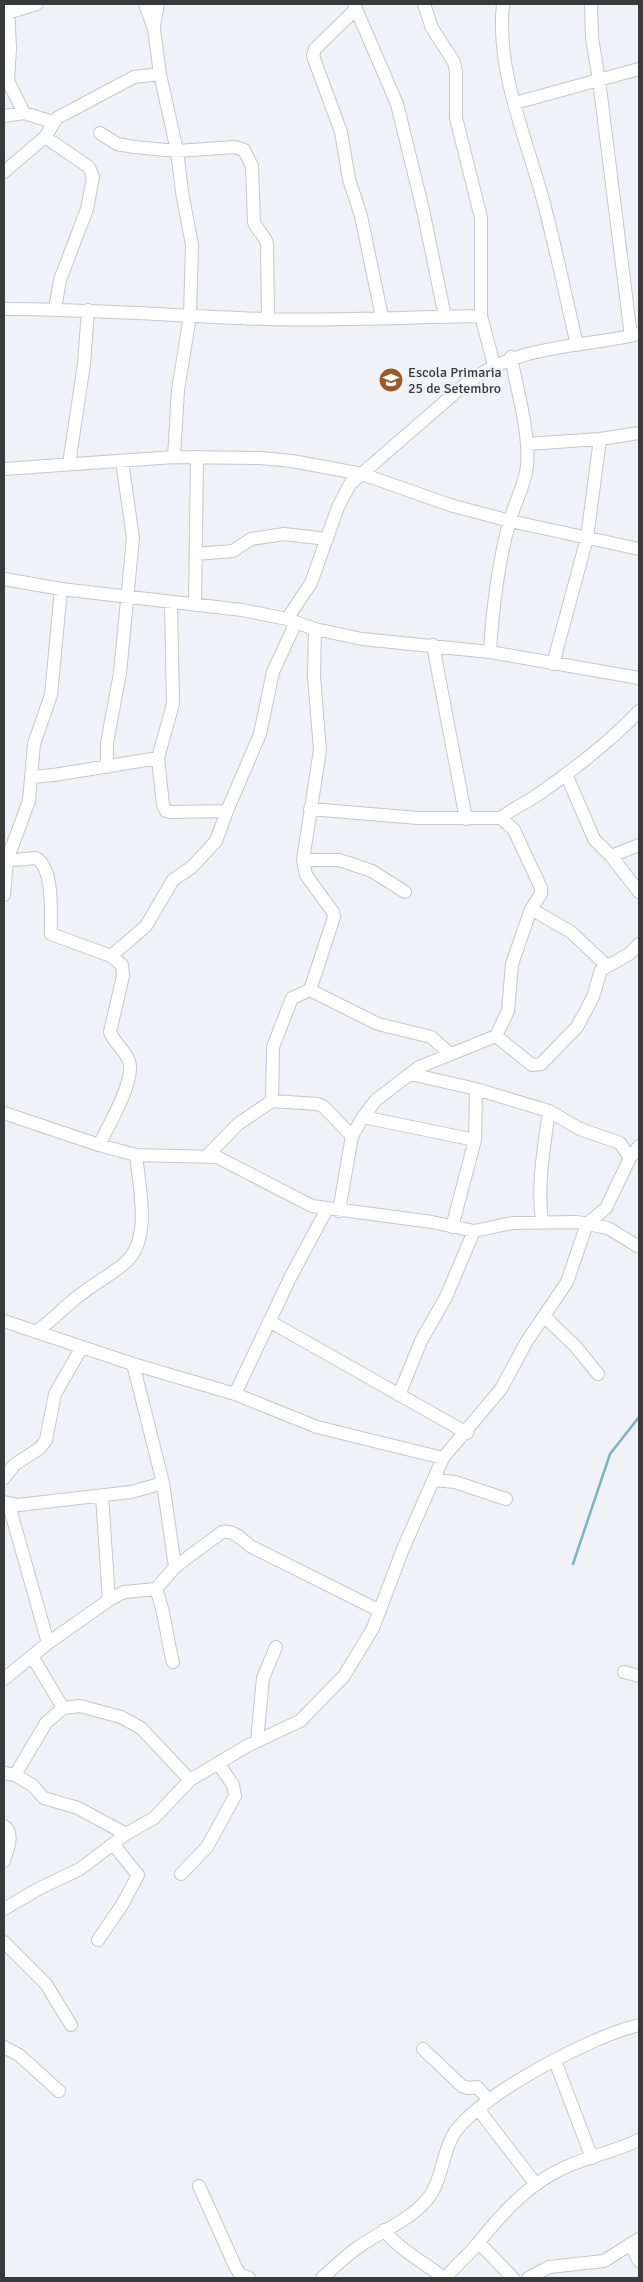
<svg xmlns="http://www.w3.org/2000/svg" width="643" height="2282" font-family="Signika,sans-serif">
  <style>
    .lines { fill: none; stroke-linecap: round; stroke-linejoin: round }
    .stream { stroke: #79b5bf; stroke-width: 2.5 }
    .minor-casing { stroke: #c5c7cb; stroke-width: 14 }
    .minor { stroke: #fff; stroke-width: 12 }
    .labels { text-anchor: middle; stroke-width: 5; stroke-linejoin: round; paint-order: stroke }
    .poi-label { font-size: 14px; fill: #393a3b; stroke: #f0f2f7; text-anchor: start }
  </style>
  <rect width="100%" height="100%" fill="#f0f2f7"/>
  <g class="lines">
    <!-- stream -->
    <path class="stream" d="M573,1564L610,1454L639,1417"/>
    <defs>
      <path id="minor" d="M8,4L10,48L8,81L24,113
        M145,4L154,29L160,74L177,151L182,192L192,245L190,316L178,390L174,457
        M354,4L397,104L423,210L445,317
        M424,4L432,28L454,62L456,72V118L481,218V316L494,365
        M503,4C496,68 524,132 541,193C555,243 565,294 577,345
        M591,4L592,38L599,80L631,336
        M356,9L315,49L313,56L341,132L349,179L361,216L382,317
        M4,14L37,4
        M154,26L158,4
        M515,103L639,69
        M4,116L24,113L53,122
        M100,133L117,144L134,147L177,151L235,147L244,150L252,166L254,222C257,231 265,235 267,244L268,319
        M45,137L89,167L93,177L87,209L60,280L55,309
        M4,172L45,137L57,118L134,77L160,74
        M4,309C91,309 178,316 265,319C337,321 409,317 481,316
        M527,444L600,439L639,433
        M69,464L84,364L88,310
        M4,469L174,457L260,458L292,461L362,474L450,505L510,521L639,549
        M196,554L233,551L251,539L284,534L327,539
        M4,579L61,589L242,610L287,619L315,629L362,639L490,652L639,678
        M171,603L173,704L158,758L163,805L166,811L170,812L227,811
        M195,605L197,457
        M287,619L311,583L338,507L350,484L463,386C518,343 575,349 639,334
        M433,645L466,819
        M490,652C492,612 499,558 510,520C515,502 525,485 527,466C530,433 517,390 511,357
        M553,664L587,538L600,439
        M107,767V743L120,673L133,538L122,461
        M566,774L594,839L611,856L639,892
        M31,777L54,775L158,758
        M310,809L418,818H501L514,830L541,888V894L531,909L512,964L508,1011L496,1036L419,1067L376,1100L363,1117L352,1136L339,1211
        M501,818C514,807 529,802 543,791C577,767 611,741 639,711
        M611,856L639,845
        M303,860H339L372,871L405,892
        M4,861L36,858C55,870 50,914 51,934L111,956L122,965L123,976L110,1032C114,1043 125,1050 129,1061C136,1079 108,1127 99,1145
        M4,895L7,860L29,801L34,744L51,695L61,589
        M531,909L571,932L606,965
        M111,956L146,926L173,880L192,867L216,841L227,811L260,734L273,672L296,622
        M310,990L378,1024L431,1037L450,1054
        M496,1036L532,1065L541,1064L577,1027L593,997L601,970L629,954L639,944
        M411,1074L476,1089L549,1111L580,1129L620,1143L630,1158
        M272,1101L273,1047L292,998L310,990L334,917L333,912L306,875L303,860L320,750L314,677L315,629
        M4,1113L99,1145L136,1155L217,1157L312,1206L432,1222L474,1231L512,1223L577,1222L608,1228L639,1247
        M363,1117L475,1140
        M207,1156L238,1124L272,1101L318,1104L324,1107L352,1136
        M542,1222C537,1185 544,1147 549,1111
        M452,1227L475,1140L476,1089
        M544,1316L576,1347L598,1374
        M4,1321L133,1364L235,1394L317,1427L443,1458
        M269,1321L467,1433
        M35,1332C51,1322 62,1309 76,1298C92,1285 111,1275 126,1262C152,1238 139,1186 136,1155
        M133,1364L163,1483L175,1567
        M235,1394L291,1276L327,1209
        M399,1395L421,1341L446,1297L474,1231
        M4,1478L14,1465L40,1448L46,1440L55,1394L82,1347
        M435,1480L455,1482L506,1499
        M102,1496L109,1600
        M4,1502L18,1505L131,1492L163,1483
        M9,1505L48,1643
        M156,1589C166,1614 166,1637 173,1662
        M32,1656L63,1708
        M624,1672L639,1676
        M4,1679L48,1643L109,1600L124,1592L156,1589L175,1567L222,1532C234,1530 242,1539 250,1546L380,1611
        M257,1741L263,1678L276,1647
        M4,1773L15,1775L32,1785L44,1798L78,1808L126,1834
        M15,1775L46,1723L63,1708L80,1706L121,1717L141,1728L190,1780
        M4,1826C15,1833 7,1850 4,1861
        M181,1874L207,1847L235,1796L233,1785L218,1763
        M4,1909L40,1888L80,1869L126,1834L154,1818L190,1780L247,1746L300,1721L344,1676L373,1628L403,1549L443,1458L501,1389L527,1341L567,1282L587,1224L606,1208L630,1158L639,1146
        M98,1940L122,1905L138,1875L113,1844
        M4,1942L46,1984L71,2025
        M4,2047L19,2055L59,2091
        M423,2049L462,2086L468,2088L477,2087L488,2099
        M555,2061L592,2158
        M478,2109L535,2183
        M199,2186L236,2268L240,2274L249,2278
        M384,2230C400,2250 423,2262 444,2278
        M479,2243L513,2278
        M630,2244L639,2261
        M322,2278C335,2267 346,2255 360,2246C380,2232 409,2220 425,2202C443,2183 441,2153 455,2132C483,2093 592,2036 639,2025
        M446,2278C455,2265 469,2255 479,2242C504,2211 530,2182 568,2166C591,2156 616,2151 639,2140
        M528,2278L549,2267L604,2261L639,2239"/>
    </defs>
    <!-- minor casing -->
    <use href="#minor" class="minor-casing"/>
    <!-- minor -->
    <use href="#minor" class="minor"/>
  </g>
  <!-- icons -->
  <defs>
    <symbol id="school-disc" viewBox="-11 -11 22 22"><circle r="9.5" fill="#9c5928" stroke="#f0f2f7"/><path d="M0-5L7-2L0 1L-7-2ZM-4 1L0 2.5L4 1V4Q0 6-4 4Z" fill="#fff"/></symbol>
  </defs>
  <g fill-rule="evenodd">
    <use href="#school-disc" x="377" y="366" width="28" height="28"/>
  </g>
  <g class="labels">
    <!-- poi labels -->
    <g class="poi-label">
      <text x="408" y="377">Escola Primaria<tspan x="408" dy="16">25 de Setembro</tspan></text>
    </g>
  </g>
  <!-- border -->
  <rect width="643" height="2282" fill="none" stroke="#393a3b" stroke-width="10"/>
</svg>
